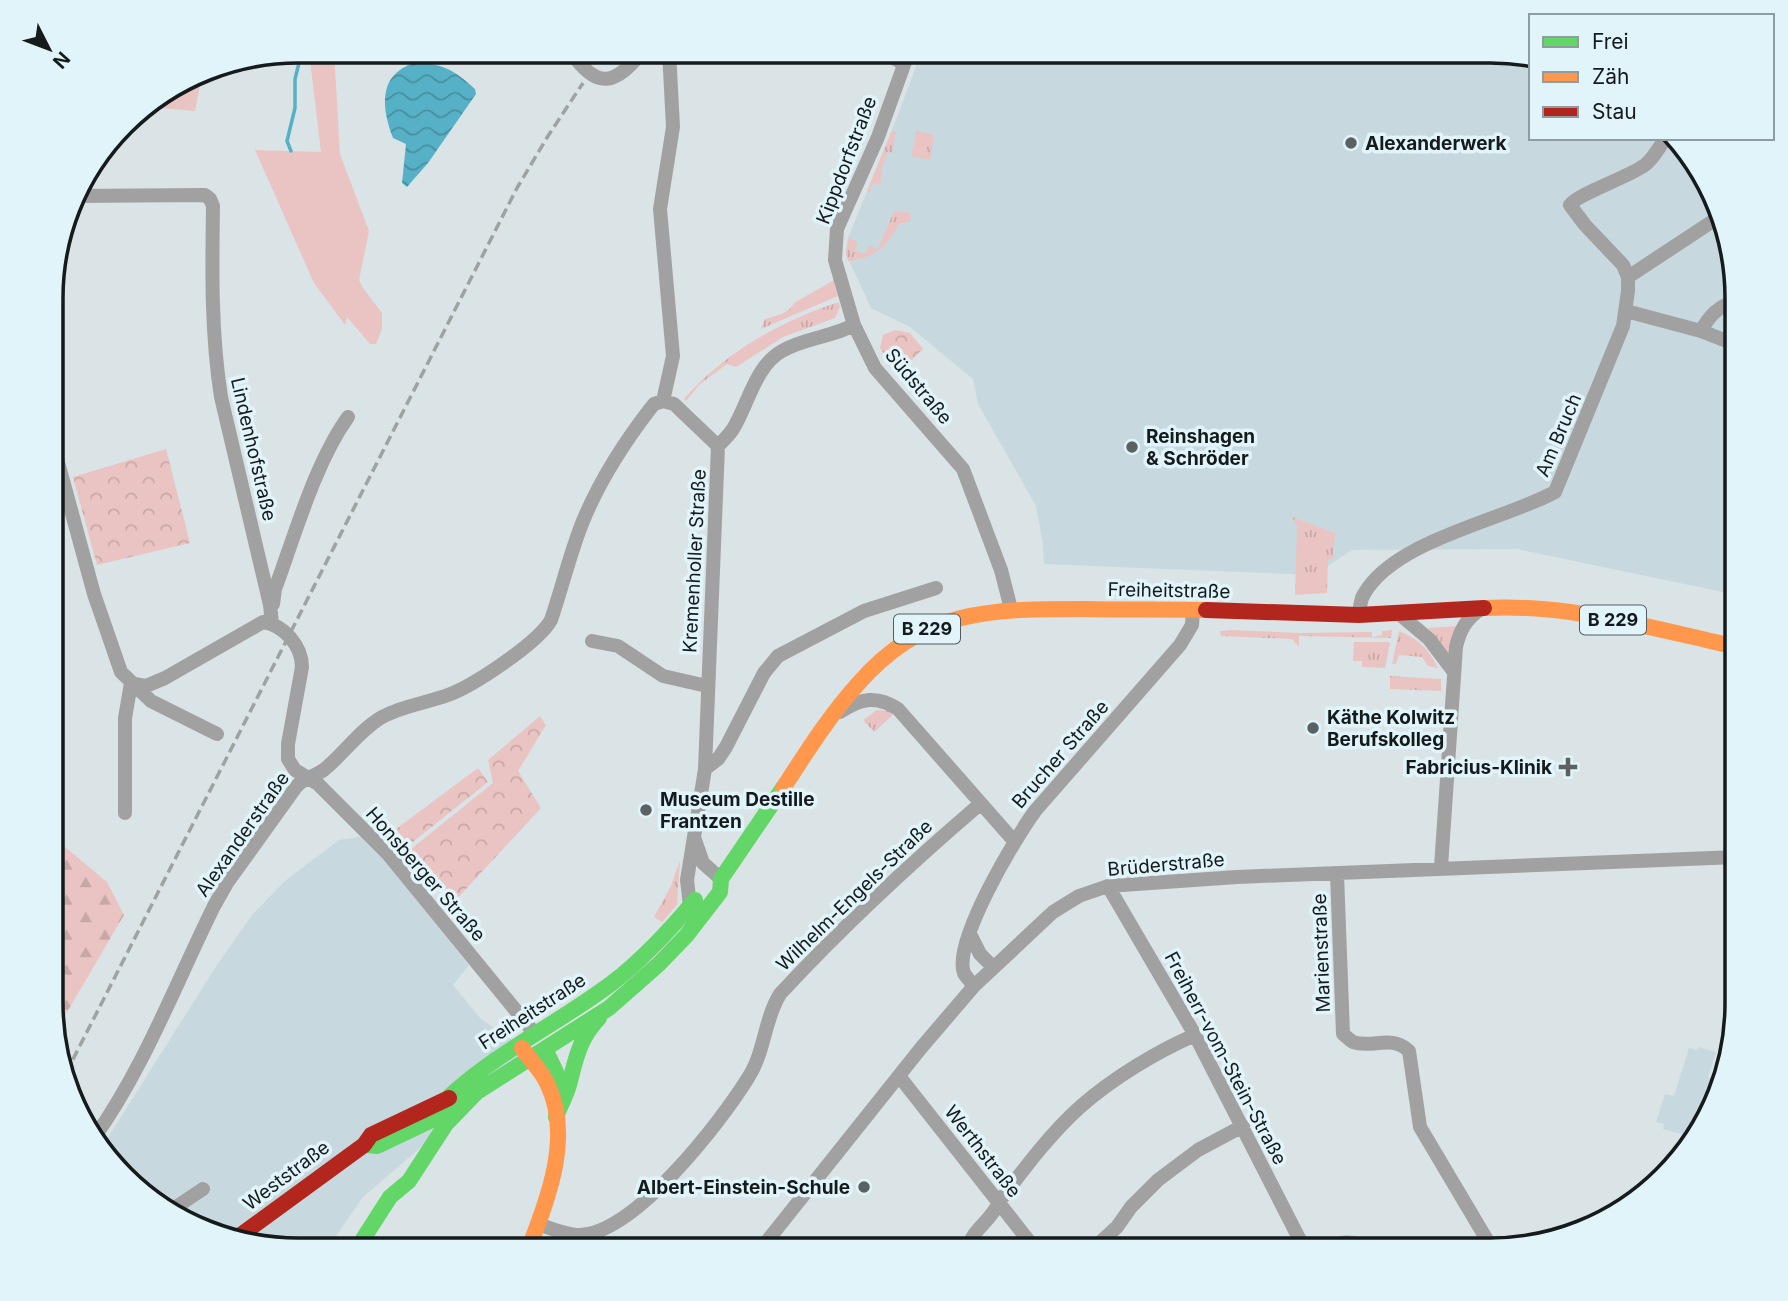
<svg xmlns="http://www.w3.org/2000/svg" width="1788" height="1301" font-family="Inter,sans-serif">
  <style>
    .built { fill: #c7d9df }
    .grass { fill: url(#grass-tufts) }
    .forest { fill: url(#forest-firs) }
    .park { fill: url(#park-crowns) }
    .garden { fill: #eac4c2 }
    .water { fill: url(#water-waves) }
    .lines { fill: none; stroke-linecap: round; stroke-linejoin: round }
    .stream { stroke: #57b1c6; stroke-width: 3.5 }
    .street { stroke: #a2a1a1; stroke-width: 14 }
    .fast { stroke: #63d668; stroke-width: 16 }
    .slow { stroke: #ff974d; stroke-width: 16 }
    .jam { stroke: #b3261e; stroke-width: 16 }
    .rail { stroke: #9ea2a2; stroke-width: 3.5; stroke-dasharray: 10 5; stroke-linecap: butt }
    .poi-dot { fill: #5a6163; stroke: #e1f4f9; stroke-width: 2.5 }
    .labels { text-anchor: middle; stroke-width: 7; stroke-linejoin: round; paint-order: stroke }
    .shield { fill: #e1f4f9; stroke: #525c5f; stroke-width: 2 }
    .shield-label { font-size: 18px; font-weight: bold; fill: #151b1d }
    .poi-label { font-size: 19px; font-weight: bold; fill: #151b1d; stroke: #e1f4f9; text-anchor: start }
    .street-label { font-size: 19px; fill: #151b1d; stroke: #e1f4f9 }
    .rim { fill: none; stroke: #151b1d; stroke-width: 3.5 }
  </style>
  <defs>
    <pattern id="grass-tufts" width="24" height="20" patternUnits="userSpaceOnUse" patternTransform="scale(1.75)"><rect width="24" height="20" fill="#eac4c2"/><path d="M3 7l-1-3M5 7V3M7 7l1-3M15 17l-1-3M17 17v-4M19 17l1-3" fill="none" stroke="#c8a8a6"/></pattern>
    <pattern id="forest-firs" width="22" height="20" patternUnits="userSpaceOnUse" patternTransform="scale(1.75)"><rect width="22" height="20" fill="#eac4c2"/><path d="M5 1l3.5 6h-7zM16 11l3.5 6h-7z" fill="#c8a8a6"/></pattern>
    <pattern id="park-crowns" width="20" height="18" patternUnits="userSpaceOnUse" patternTransform="scale(1.75)"><rect width="20" height="18" fill="#eac4c2"/><path d="M2 6a3 3 0 1 1 6 0M12 15a3 3 0 1 1 6 0" fill="none" stroke="#c8a8a6"/></pattern>
    <pattern id="water-waves" width="16" height="10" patternUnits="userSpaceOnUse" patternTransform="scale(1.75)"><rect width="16" height="10" fill="#57b1c6"/><path d="M0 5q4-4 8 0t8 0" fill="none" stroke="#478fa0"/></pattern>
  </defs>
  <rect width="100%" height="100%" fill="#dae3e6"/>
  <!-- built -->
  <path class="built" d="M922,51H1506L1531,56V138H1671L1712,188L1737,282V595L1517,549L1352,550L1314,575L1044,564L1043,544L1036,506L978,404L973,379L910,327L871,308L846,254L848,238L892,130Z
    M365,836L469,965L453,985L481,1019L531,1053L363,1197L326,1250H282L218,1237L147,1199L102,1147L215,968L252,915L285,881L339,840Z
    M1698,1047L1716,1052L1708,1077L1712,1079L1707,1096H1703L1693,1127L1688,1126L1685,1135L1663,1129L1664,1124L1656,1122L1665,1094L1674,1096L1689,1048L1697,1050Z"/>
  <!-- grass -->
  <path class="grass" d="M892,130L896,132L892,153L887,152L885,162H883L881,184L872,183L870,192L867,191Z
    M917,131L934,135L930,160L911,156Z
    M894,211L911,213L910,222L900,223C884,248 878,257 848,261L846,254L848,238L858,242L855,251L865,254L869,246L878,249Z
    M834,280L838,296L761,329L765,319C775,316 789,314 794,303Z
    M839,302L840,307L835,318L783,337L736,367L727,364L699,385L686,401L684,399C725,352 781,321 839,302Z
    M1292,517L1335,533L1333,559L1328,560L1327,593L1295,595L1297,526Z
    M1457,626L1450,657L1428,628Z
    M1232,630L1298,633L1372,632V637L1382,635V631L1392,630L1391,638L1299,636V647L1292,639L1221,636L1220,631Z
    M1399,631C1418,639 1429,649 1438,668L1428,666L1422,657L1399,655L1396,664H1392Z
    M1354,642H1388L1390,643L1385,668L1362,667V661H1353Z
    M1390,676L1441,679V691L1390,689Z
    M877,710L888,711L893,715L874,732L863,720Z
    M680,860L677,905L662,922L654,917L671,886Z"/>
  <!-- forest -->
  <path class="forest" d="M53,837L107,882L124,915L53,1036Z"/>
  <!-- park -->
  <path class="park" d="M895,330L910,333L923,349L905,366L899,362L892,368L880,348L883,335Z
    M166,449L190,543L97,565L73,477Z
    M540,716L546,725L518,771L541,808L453,903L410,850L493,783L488,760Z
    M478,768L488,782L409,845L396,829Z"/>
  <!-- garden -->
  <path class="garden" d="M309,51H334L340,154L369,231L359,280L363,288L382,313V329L376,344H370L347,317L345,325L314,283L255,150L321,152Z
    M203,70L195,111L149,107L147,115L133,114Z"/>
  <!-- water -->
  <path class="water" d="M414,63C443,63 454,70 475,89L476,94L428,163L407,187L402,183L406,144L393,138C382,109 377,75 414,63Z"/>
  <g class="lines">
    <!-- stream -->
    <path class="stream" d="M291,151L287,141L295,108V79L300,59L297,51"/>
    <!-- street -->
    <path class="street" d="M570,51C598,91 615,85 643,51
      M881,51L904,64
      M909,51L878,137L837,229L835,260L854,325L875,368L963,469L1001,570L1011,609
      M74,196L205,195L210,199L213,206C212,271 211,333 221,397L270,605L272,623
      M1628,277L1719,217
      M1626,311L1701,331L1737,345
      M1701,331C1709,316 1719,305 1737,301
      M663,401L674,404L718,446L705,769L687,880L690,906
      M663,401L673,356L660,209L673,127L669,51
      M53,444L94,594L121,672L151,701L217,734
      M718,446C723,441 729,435 733,429C748,405 755,366 782,351C804,338 832,337 854,325
      M273,604L275,589C295,535 315,463 348,417
      M1398,613L1429,639L1454,672
      M1359,615C1360,608 1360,600 1364,594C1395,540 1501,521 1555,492L1623,326L1628,291V277L1623,265L1585,225L1570,205C1577,194 1629,177 1645,165C1654,158 1659,147 1666,138
      M592,641L618,646L663,676L707,686
      M131,683L146,686L165,678L263,622C284,625 302,646 302,667L288,744V759L295,770L318,784L388,854L535,1034
      M840,712C861,698 877,695 898,709L1014,841
      M705,769L718,759L726,747L764,673L778,656L864,611L936,588
      M125,813V718L131,683
      M695,840L703,863L721,879
      M1441,867L1456,647C1460,630 1466,619 1481,609
      M1337,874L1343,1034C1347,1037 1349,1040 1353,1042C1372,1049 1391,1034 1409,1051L1420,1127L1493,1250
      M1108,886L1195,1035L1305,1250
      M970,934L980,954L993,967
      M974,986C971,982 966,977 964,973C952,943 1016,837 1035,811L1180,645L1192,625L1193,610
      M899,1076L1036,1250
      M94,1138C144,1068 176,983 214,906L227,883L296,787C306,775 315,778 326,768C345,752 360,730 382,717C402,706 426,703 448,695C473,686 538,643 551,620C562,588 570,553 583,521C600,480 623,444 650,409L654,404L663,401
      M170,1211L203,1189
      M539,1224C552,1229 566,1235 580,1235C635,1233 720,1123 748,1078C765,1052 764,1020 780,994C843,926 910,864 980,804
      M760,1250L921,1048L974,986L1053,912L1079,896L1108,886L1237,877L1737,857
      M969,1250L968,1247C973,1229 992,1220 999,1202C1024,1169 1049,1135 1080,1107C1113,1078 1156,1052 1195,1035
      M1092,1250L1117,1227L1131,1207L1158,1180L1198,1150L1243,1126
      M1323,1250C1339,1242 1353,1238 1367,1250"/>
    <!-- fast -->
    <path class="fast" d="M545,1049L556,1072L559,1097
      M450,1096C499,1051 559,1023 612,983C643,959 670,930 695,900
      M556,1117C560,1106 566,1096 569,1085C576,1058 579,1039 599,1018
      M368,1145L377,1146L459,1107
      M356,1250L390,1197L409,1181L446,1124L477,1092L609,1008L659,964L686,936L720,892L721,879L783,788"/>
    <!-- slow -->
    <path class="slow" d="M1484,608C1569,603 1654,629 1737,647
      M783,788C806,753 829,716 857,685C924,608 990,609 1084,609C1125,610 1166,609 1206,610
      M522,1048C530,1060 541,1070 547,1083C573,1135 548,1200 528,1250"/>
    <!-- jam -->
    <path class="jam" d="M1206,610L1359,615L1484,608
      M234,1240L364,1145L371,1135L449,1098"/>
    <!-- rail -->
    <path class="rail" d="M602,60L610,51
      M66,1073L517,188L548,136L583,83"/>
  </g>
  <!-- markers -->
  <g class="poi-dot">
    <circle cx="1351" cy="143" r="7"/>
    <circle cx="1132" cy="447" r="7"/>
    <circle cx="1313" cy="728" r="7"/>
    <path d="M1564.5 756.5h7v7h7v7h-7v7h-7v-7h-7v-7h7z"/>
    <circle cx="646" cy="810" r="7"/>
    <circle cx="864" cy="1187" r="7"/>
  </g>
  <g class="labels">
    <!-- shield labels -->
    <g class="shield">
      <rect x="1580" y="605.5" width="66" height="29" rx="5"/>
      <rect x="894" y="614.5" width="66" height="29" rx="5"/>
    </g>
    <g class="shield-label">
      <text x="1613" y="626">B 229</text>
      <text x="927" y="635">B 229</text>
    </g>
    <!-- poi labels -->
    <g class="poi-label">
      <text x="1365" y="150">Alexanderwerk</text>
      <text x="1146" y="443">Reinshagen<tspan x="1146" dy="22">&amp; Schröder</tspan></text>
      <text x="1327" y="724">Käthe Kolwitz<tspan x="1327" dy="22">Berufskolleg</tspan></text>
      <text x="1552" y="774" text-anchor="end">Fabricius-Klinik</text>
      <text x="660" y="806">Museum Destille<tspan x="660" dy="22">Frantzen</tspan></text>
      <text x="850" y="1194" text-anchor="end">Albert-Einstein-Schule</text>
    </g>
    <!-- street labels -->
    <g class="street-label">
      <text transform="translate(846 160) rotate(-69)" y="7">Kippdorfstraße</text>
      <text transform="translate(919 386) rotate(50)" y="7">Südstraße</text>
      <text transform="translate(1558 435) rotate(-67)" y="7">Am Bruch</text>
      <text transform="translate(254 449) rotate(77)" y="7">Lindenhofstraße</text>
      <text transform="translate(694 561) rotate(-87)" y="7">Kremenholler Straße</text>
      <text transform="translate(1169 590) rotate(1)" y="7">Freiheitstraße</text>
      <text transform="translate(1060 754) rotate(-49)" y="7">Brucher Straße</text>
      <text transform="translate(242 834) rotate(-55)" y="7">Alexanderstraße</text>
      <text transform="translate(1166 864) rotate(-5)" y="7">Brüderstraße</text>
      <text transform="translate(426 874) rotate(49)" y="7">Honsberger Straße</text>
      <text transform="translate(854 895) rotate(-44)" y="7">Wilhelm-Engels-Straße</text>
      <text transform="translate(1321 953) rotate(-92)" y="7">Marienstraße</text>
      <text transform="translate(532 1011) rotate(-33)" y="7">Freiheitstraße</text>
      <text transform="translate(1226 1058) rotate(62)" y="7">Freiherr-vom-Stein-Straße</text>
      <text transform="translate(983 1151) rotate(52)" y="7">Werthstraße</text>
      <text transform="translate(286 1175) rotate(-37)" y="7">Weststraße</text>
    </g>
  </g>
  <!-- crop -->
  <path d="M0 0H1788V1301H0ZM298 63H1490A235 235 0 0 1 1725 298V1003A235 235 0 0 1 1490 1238H298A235 235 0 0 1 63 1003V298A235 235 0 0 1 298 63Z" fill="#e1f4f9" fill-rule="evenodd"/>
  <path class="rim" d="M298 63H1490A235 235 0 0 1 1725 298V1003A235 235 0 0 1 1490 1238H298A235 235 0 0 1 63 1003V298A235 235 0 0 1 298 63Z"/>
  <!-- legend -->
  <rect x="1529" y="14" width="245" height="126" fill="#e1f4f9" stroke="#8f9da1" stroke-width="2"/>
  <rect x="1543" y="37" width="35" height="10" fill="#63d668" stroke="#8f9da1" stroke-width="2"/>
  <text x="1592" y="49" font-size="21" fill="#151b1d">Frei</text>
  <rect x="1543" y="72" width="35" height="10" fill="#ff974d" stroke="#8f9da1" stroke-width="2"/>
  <text x="1592" y="84" font-size="21" fill="#151b1d">Zäh</text>
  <rect x="1543" y="107" width="35" height="10" fill="#b3261e" stroke="#8f9da1" stroke-width="2"/>
  <text x="1592" y="119" font-size="21" fill="#151b1d">Stau</text>
  <!-- north arrow -->
  <g transform="translate(49 49) rotate(132)" stroke="#e1f4f9" stroke-width="5" paint-order="stroke">
  <path d="M0-5L12 26L0 18L-12 26Z" fill="#151b1d"/>
  <text y="-10" font-size="19" font-weight="bold" text-anchor="middle" fill="#151b1d">N</text>
  </g>
</svg>
